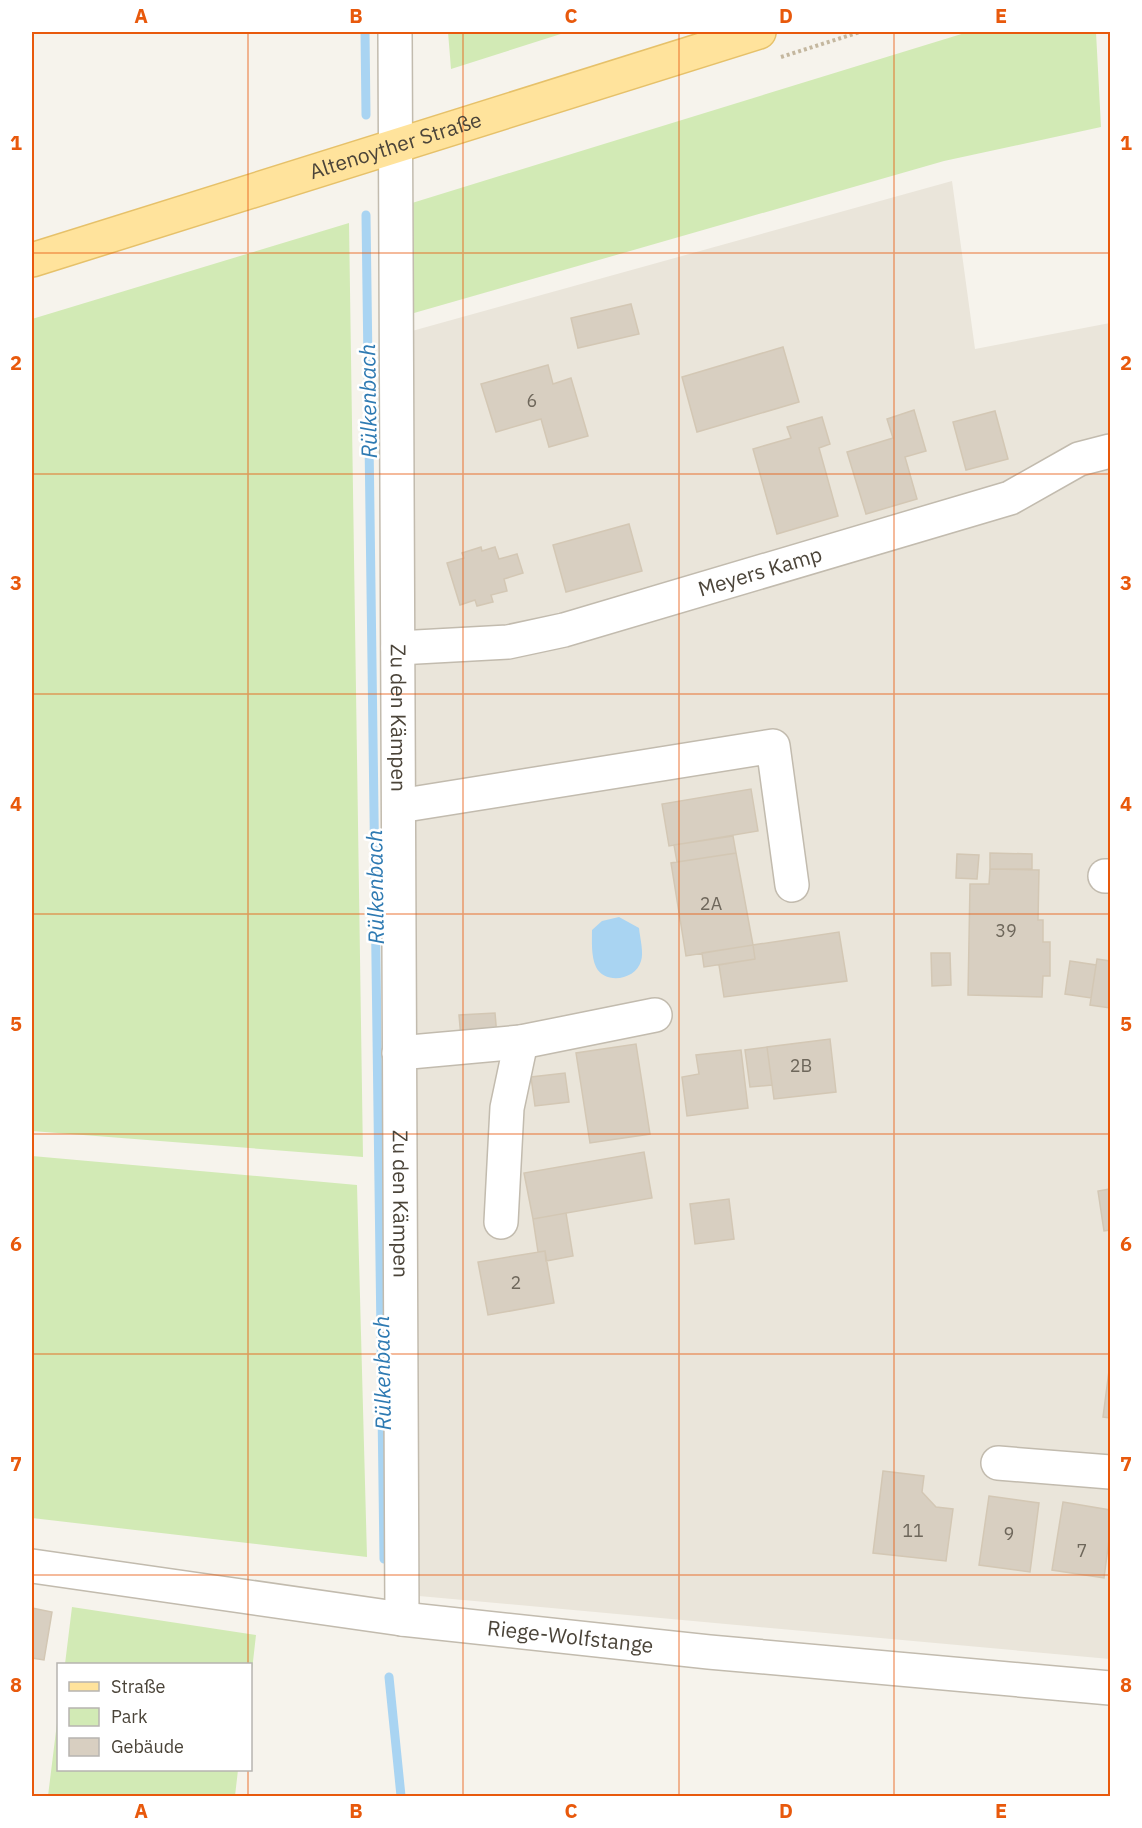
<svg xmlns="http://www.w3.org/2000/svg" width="1142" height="1828" font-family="'IBM Plex Sans',sans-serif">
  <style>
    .residential { fill: #eae5da }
    .green { fill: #d2eab5 }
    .water { fill: #a9d4f2 }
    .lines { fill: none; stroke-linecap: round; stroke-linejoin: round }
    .stream { stroke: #a9d4f2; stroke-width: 9 }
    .building { fill: #d8cfc1; stroke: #d3c7b4; stroke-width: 1.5 }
    .minor-casing { stroke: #c2bbae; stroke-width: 36 }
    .major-casing { stroke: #e6c16a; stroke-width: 36 }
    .path { stroke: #c4b79f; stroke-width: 4; stroke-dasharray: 3 3; stroke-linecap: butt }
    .minor { stroke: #fff; stroke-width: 33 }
    .major { stroke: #ffe39c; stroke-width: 33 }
    .grid { fill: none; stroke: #e8590c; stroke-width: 1.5; stroke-opacity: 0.55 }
    .labels { text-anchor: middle; stroke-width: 5; stroke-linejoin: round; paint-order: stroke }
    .number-label { font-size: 18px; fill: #6e675b }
    .street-label { font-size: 21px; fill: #4b4439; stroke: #fff }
    .water-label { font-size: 22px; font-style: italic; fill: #2e7ab2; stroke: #fff }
    .neatline { fill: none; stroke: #e8590c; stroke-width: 2 }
    .grid-label { font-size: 20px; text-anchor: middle; font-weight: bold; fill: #e8590c }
  </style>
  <rect width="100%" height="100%" fill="#f6f3ec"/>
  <!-- residential -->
  <path class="residential" d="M952,181L975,349L1110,323V1659L419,1596L412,331Z"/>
  <!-- green -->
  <path class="green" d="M448,32H567L451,69Z
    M968,32H1096L1101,127L944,161L414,313L412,203Z
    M349,223L363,1157L32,1131V319Z
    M32,1156L357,1185L367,1557L32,1518Z
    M72,1607L256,1635L251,1679L250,1664H65Z
    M58,1715V1770H238L235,1796H48Z"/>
  <!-- water -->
  <path class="water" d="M619,917L639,928C640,938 644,953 641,961C636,980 605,985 596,967C591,956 592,942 592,930L602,921Z"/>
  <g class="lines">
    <!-- stream -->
    <path class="stream" d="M365,32L366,115
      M366,215L384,1559
      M389,1677L401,1796"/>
  </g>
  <!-- building -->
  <path class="building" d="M631,304L639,334L578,348L571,318Z
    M783,347L799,402L697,432L682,377Z
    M548,365L553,384L571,378L588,436L549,447L541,419L496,432L481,384Z
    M914,410L926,451L905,457L917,499L866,514L847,452L893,438L887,419Z
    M995,411L1008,459L966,470L953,422Z
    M822,417L830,444L819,448L838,516L777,534L753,449L791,438L787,427Z
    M629,524L642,571L566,592L553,545Z
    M481,547L482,551L495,547L499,559L517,554L523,573L504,579L507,591L491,595L493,602L477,606L475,600L460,605L447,563L464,558L462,553Z
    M751,789L758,831L669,846L662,804Z
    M733,836L736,853L677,862L674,845Z
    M736,853L753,945L686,956L671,863Z
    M990,853L1032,854V869H990Z
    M957,854L979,855L977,879L956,878Z
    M990,869L1039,870L1038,920H1043V942H1050V976H1043L1042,997L968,995L970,884H989Z
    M839,932L847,981L724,997L719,965L755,959L753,945Z
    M753,945L755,959L704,967L702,953Z
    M931,953H950L951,985L932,986Z
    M1097,959L1110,961V1008L1090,1005Z
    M1070,961L1096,965L1091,998L1065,994Z
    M495,1013L497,1036L461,1038L459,1015Z
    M830,1039L836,1092L774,1099L767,1047Z
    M636,1044L650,1134L590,1143L576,1053Z
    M767,1047L772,1085L750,1087L745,1050Z
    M741,1050L748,1108L687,1116L682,1077L699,1074L696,1055Z
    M565,1073L569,1102L535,1106L531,1077Z
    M644,1152L652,1198L533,1219L524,1173Z
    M1110,1189V1230L1104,1231L1098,1191Z
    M729,1199L734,1239L695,1244L690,1204Z
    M566,1213L573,1256L546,1261L545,1251L538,1252L533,1219Z
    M545,1251L554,1303L488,1315L478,1262Z
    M1110,1363V1418L1103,1417Z
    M883,1471L924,1476L922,1492L936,1507L953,1509L946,1561L873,1553Z
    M989,1496L1039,1503L1030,1572L979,1565Z
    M1063,1502L1110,1510V1532L1104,1578L1052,1570Z
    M32,1608L52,1612L44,1660L32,1658Z"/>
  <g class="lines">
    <defs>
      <g id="minor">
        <path id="s1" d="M395,32L402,1619"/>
        <path id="s2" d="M398,648L508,642L564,630L1010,498L1079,459L1110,451"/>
        <path d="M399,806L773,746L792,885"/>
        <path d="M1105,876H1110"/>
        <path d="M399,1053L521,1042L655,1015"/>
        <path d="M501,1222L507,1108L521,1042"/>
        <path d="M998,1463L1110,1472"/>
        <path id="s3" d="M32,1566L402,1619L709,1652L1110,1688"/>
      </g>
      <g id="major">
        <path id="s4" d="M32,260L759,32"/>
      </g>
    </defs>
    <!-- minor casing -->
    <use href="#minor" class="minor-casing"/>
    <!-- major casing -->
    <use href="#major" class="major-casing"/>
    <!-- path -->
    <path class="path" d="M781,57L860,32"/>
    <!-- minor -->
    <use href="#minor" class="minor"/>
    <!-- major -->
    <use href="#major" class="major"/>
  </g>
  <!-- grid -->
  <path class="grid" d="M248,32V1664M463,32V1796M679,32V1796M894,32V1796M32,253H1110M32,474H1110M32,694H1110M32,914H1110M32,1134H1110M32,1354H1110M32,1575H1110M248,1770V1796"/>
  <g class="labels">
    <!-- number labels -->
    <g class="number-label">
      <text x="532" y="407">6</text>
      <text x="711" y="910">2A</text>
      <text x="1006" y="937">39</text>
      <text x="801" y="1072">2B</text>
      <text x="516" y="1289">2</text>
      <text x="913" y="1537">11</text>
      <text x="1009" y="1540">9</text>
      <text x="1082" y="1557">7</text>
    </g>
    <!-- street labels -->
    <g class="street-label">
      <text dy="7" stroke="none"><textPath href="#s4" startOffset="381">Altenoyther Straße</textPath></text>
      <text dy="7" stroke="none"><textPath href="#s2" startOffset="372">Meyers Kamp</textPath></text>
      <text dy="7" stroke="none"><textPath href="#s1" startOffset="686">Zu den Kämpen</textPath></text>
      <text dy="7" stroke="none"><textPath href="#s1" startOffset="1172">Zu den Kämpen</textPath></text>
      <text dy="7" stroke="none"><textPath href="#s3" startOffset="543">Riege-Wolfstange</textPath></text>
    </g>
    <!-- water labels -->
    <g class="water-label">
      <text transform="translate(368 401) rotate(-91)" y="8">Rülkenbach</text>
      <text transform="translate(375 887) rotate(-91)" y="8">Rülkenbach</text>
      <text transform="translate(382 1373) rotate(-91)" y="8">Rülkenbach</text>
    </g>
  </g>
  <!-- border -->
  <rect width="1142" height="1828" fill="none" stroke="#ffffff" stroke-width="66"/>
  <!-- legend -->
  <rect x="57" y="1663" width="195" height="108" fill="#ffffff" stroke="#b7b4b0" stroke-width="1.5"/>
  <rect x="69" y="1682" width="30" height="9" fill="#ffe39c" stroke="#b7b4b0" stroke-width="1.5"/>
  <text x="111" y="1693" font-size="18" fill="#4b4439">Straße</text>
  <rect x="69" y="1708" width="30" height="18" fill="#d2eab5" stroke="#b7b4b0" stroke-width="1.5"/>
  <text x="111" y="1723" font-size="18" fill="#4b4439">Park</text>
  <rect x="69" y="1738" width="30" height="18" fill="#d8cfc1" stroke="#b7b4b0" stroke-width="1.5"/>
  <text x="111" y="1753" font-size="18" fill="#4b4439">Gebäude</text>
  <rect x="33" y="33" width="1076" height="1762" class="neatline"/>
  <g class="grid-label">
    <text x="141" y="23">A</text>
    <text x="356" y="23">B</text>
    <text x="571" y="23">C</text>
    <text x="786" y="23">D</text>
    <text x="1001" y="23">E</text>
    <text x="16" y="150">1</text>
    <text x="1126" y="150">1</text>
    <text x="16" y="370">2</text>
    <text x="1126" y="370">2</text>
    <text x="16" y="590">3</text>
    <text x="1126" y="590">3</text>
    <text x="16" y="811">4</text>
    <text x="1126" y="811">4</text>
    <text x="16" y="1031">5</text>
    <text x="1126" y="1031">5</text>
    <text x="16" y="1251">6</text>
    <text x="1126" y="1251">6</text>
    <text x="16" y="1471">7</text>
    <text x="1126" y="1471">7</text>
    <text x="16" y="1692">8</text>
    <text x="1126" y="1692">8</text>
    <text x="141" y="1818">A</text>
    <text x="356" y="1818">B</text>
    <text x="571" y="1818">C</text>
    <text x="786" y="1818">D</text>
    <text x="1001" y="1818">E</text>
  </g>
</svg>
